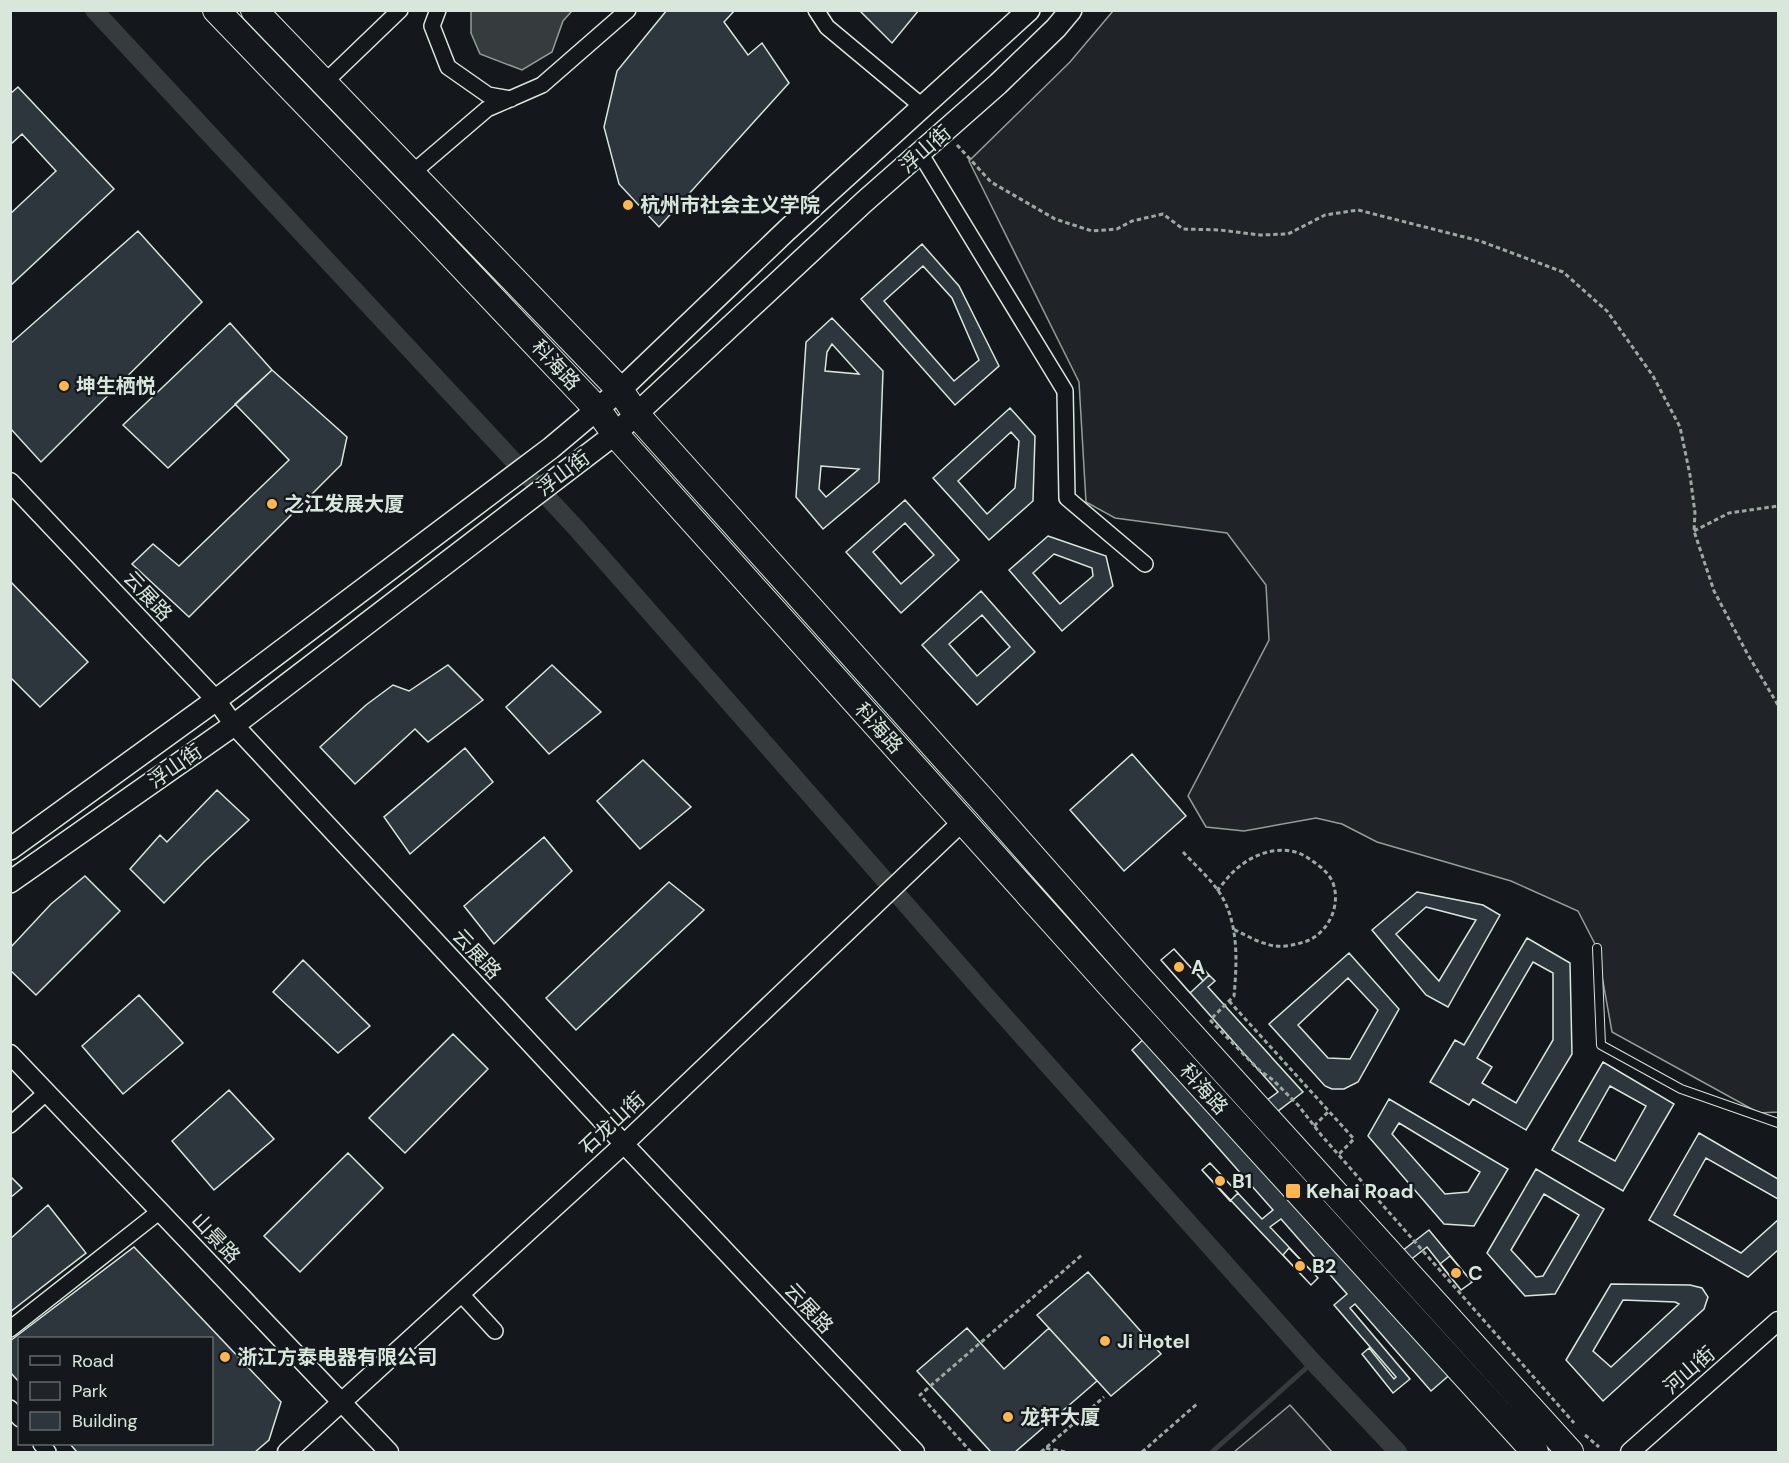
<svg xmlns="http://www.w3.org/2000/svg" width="1789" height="1463" font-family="'DM Sans','Noto Sans SC',sans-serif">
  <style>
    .green { fill: #202428; stroke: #939e99; stroke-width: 1.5 }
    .water { fill: #363b3e; stroke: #939e99; stroke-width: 1.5 }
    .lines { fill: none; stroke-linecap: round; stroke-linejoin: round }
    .stream { stroke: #363b3e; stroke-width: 5 }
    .canal { stroke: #363b3e; stroke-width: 18 }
    .building { fill: #2c363c; stroke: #d8e6dc; stroke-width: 1.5; fill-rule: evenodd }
    .service-casing { stroke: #d8e6dc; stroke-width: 10 }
    .minor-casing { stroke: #d8e6dc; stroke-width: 18 }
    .tertiary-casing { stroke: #d8e6dc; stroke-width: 21 }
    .secondary-casing { stroke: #d8e6dc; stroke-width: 24 }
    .trunk-casing { stroke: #d8e6dc; stroke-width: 28 }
    .path { stroke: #9da8a2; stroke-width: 3; stroke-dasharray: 4.5 3; stroke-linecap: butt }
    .service { stroke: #14181c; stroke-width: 8 }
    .minor { stroke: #14181c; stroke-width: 15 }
    .tertiary { stroke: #14181c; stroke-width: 18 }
    .secondary { stroke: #14181c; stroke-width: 21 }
    .trunk { stroke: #14181c; stroke-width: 26 }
    .poi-dot { fill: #ffb74d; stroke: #14181c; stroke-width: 2 }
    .labels { text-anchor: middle; stroke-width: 4.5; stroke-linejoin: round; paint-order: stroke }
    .street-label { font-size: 20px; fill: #d8e6dc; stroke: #14181c }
    .poi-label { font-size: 20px; font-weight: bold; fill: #d8e6dc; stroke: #14181c; text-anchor: start }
  </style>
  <rect width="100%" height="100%" fill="#14181c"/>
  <!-- green -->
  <path class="green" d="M1113,11H1778V1112L1759,1113L1612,1032L1597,948L1578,911L1511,881L1377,842L1342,824L1316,818L1244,831L1206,827L1188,796L1269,640L1266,585L1227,533L1115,518L1086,502L1079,382L969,161L1070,62Z
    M1290,1405L1332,1452H1234Z"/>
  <!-- water -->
  <path class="water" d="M471,11V10L572,11L563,21L552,52L522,70L480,54L471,33Z"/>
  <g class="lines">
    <!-- stream -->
    <path class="stream" d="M1212,1452L1313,1362"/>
    <!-- canal -->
    <path class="canal" d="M94,10L576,528L989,999L1313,1362L1398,1452"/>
  </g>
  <!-- building -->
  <path class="building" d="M667,10H735L724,22L748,55L762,43L789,83L659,227L619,184L604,127L617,71Z
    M859,10H919L892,43Z
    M18,87L114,189L10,286V214L56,171L22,134L10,145V94Z
    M138,231L202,302L41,462L10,428V344Z
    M922,244L959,286L999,366L955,405L861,299ZM923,266L952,298L979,360L954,381L884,301Z
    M832,318L883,371L879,482L823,529L796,497L806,342ZM832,344L859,374L825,371L827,352ZM821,466L859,469L826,497L819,489Z
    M230,323L272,370L168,468L123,425Z
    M272,370L347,437L341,465L189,617L132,564L153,544L179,566L289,460L235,404Z
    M1010,408L1035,436L1033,501L989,540L933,478ZM1011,432L1019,441L1015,488L987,514L958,481Z
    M905,500L959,560L901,613L846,552ZM905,523L934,555L901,584L873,552Z
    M1048,536L1106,556L1113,586L1062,631L1009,570ZM1054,554L1092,568L1093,576L1060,604L1033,573Z
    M10,581L88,662L40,707L10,677Z
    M981,591L1035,652L977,705L922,645ZM982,615L1010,647L977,676L949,644Z
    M448,665L483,700L428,742L415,729L355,784L320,747L366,705L393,685L409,691Z
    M552,665L601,712L549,754L506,707Z
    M465,748L493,782L410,854L384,817Z
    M1132,754L1186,816L1124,871L1070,810Z
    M643,760L691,807L640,849L597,801Z
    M217,790L249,820L205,861L164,903L130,869L160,835L167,842Z
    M544,837L572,871L494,944L464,906Z
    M85,876L120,911L36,995L10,970V948L51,904Z
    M669,882L704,910L576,1030L546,998Z
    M1417,892L1483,905L1500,915L1448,1007L1426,995L1372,930ZM1426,907L1476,920L1439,981L1396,934Z
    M1527,938L1570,963L1572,1054L1526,1130L1473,1099L1469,1105L1430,1082L1455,1040L1464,1045ZM1533,962L1553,973V1040L1516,1103L1482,1083L1492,1067L1477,1058Z
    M1174,949L1203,981L1209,975L1215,981L1208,987L1303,1092L1269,1118L1393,1258L1429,1230L1472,1282L1461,1290L1427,1247L1400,1268L1475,1353L1431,1391L1355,1304L1350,1308L1410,1379L1393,1393L1362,1354L1369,1348L1394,1379L1396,1377L1334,1305L1347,1294L1281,1219L1270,1227L1318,1278L1311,1285L1202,1170L1210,1163L1262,1219L1273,1210L1132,1050L1175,1010L1259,1106L1278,1092L1161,960Z
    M1174,949L1203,981L1190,993L1161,960Z
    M1349,953L1399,1009L1358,1082L1344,1089H1332L1325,1086L1269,1024ZM1348,978L1378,1010L1350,1059L1328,1058L1298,1025Z
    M303,960L370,1026L338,1053L273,992Z
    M1203,968L1209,975L1203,981L1197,973Z
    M139,995L183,1043L123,1094L82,1046Z
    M453,1034L488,1069L405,1153L369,1118Z
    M1603,1062L1674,1104L1623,1191L1552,1150ZM1610,1086L1646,1106L1615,1161L1579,1141Z
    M229,1090L274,1139L214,1190L172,1141Z
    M1389,1099L1508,1169L1474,1226L1444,1224L1368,1136ZM1399,1123L1480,1172L1468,1192L1445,1194L1392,1134Z
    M1699,1133L1778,1179V1199L1706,1158L1674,1215L1741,1253L1778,1220V1250L1748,1277L1649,1220Z
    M348,1153L383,1188L300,1272L264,1236Z
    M1210,1163L1238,1193L1230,1201L1202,1170Z
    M1536,1169L1604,1209L1555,1294L1525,1296L1487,1253ZM1544,1194L1579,1215L1543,1276L1536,1277L1511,1250Z
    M10,1176L22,1188L10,1198Z
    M48,1205L86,1253L10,1312V1239Z
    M134,1247L281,1402L269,1440L255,1452H77L70,1444H212V1338H20V1383L10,1372V1341Z
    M1289,1248L1318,1278L1311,1285L1283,1255Z
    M1450,1256L1472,1282L1461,1290L1440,1264Z
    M1088,1272L1161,1354L1111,1396L1037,1315Z
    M1611,1284L1690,1285L1702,1288L1708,1297L1704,1309L1603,1401L1566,1360ZM1623,1300L1675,1302L1679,1304L1611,1367L1593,1351Z
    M967,1328L1004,1369L1049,1328L1097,1381L1015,1452H991L917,1371Z"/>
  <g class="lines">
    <defs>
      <path id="service" d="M1597,948L1601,1045L1681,1089L1778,1123"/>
      <path id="minor" d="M438,10L432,26L448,67L488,95L511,99
        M816,10L827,27L923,107
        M324,83L400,10
        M920,153L1065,391L1067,498L1145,564
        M411,174L487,109L542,85L628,10
        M10,1125L47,1092
        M461,1294L495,1331
        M10,1329L160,1211
        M10,1408L20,1419
        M41,1444L48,1452"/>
      <path id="tertiary" d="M10,482L216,700L234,725L624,1144L915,1452
        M10,1054L389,1452
        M287,1452L624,1144L963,821
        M1630,1452L1778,1321"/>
      <path id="secondary" d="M10,849L216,700L551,448L620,390L787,230L1029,10
        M10,882L234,725L615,434L864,202L998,84L1056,28L1071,10"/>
      <path id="trunk" d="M216,10L425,227L597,409L615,434L1118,994L1535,1452
        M254,10L620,390L636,414L987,805L1137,975L1570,1452"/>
    </defs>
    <!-- service casing -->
    <use href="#service" class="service-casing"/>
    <!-- minor casing -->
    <use href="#minor" class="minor-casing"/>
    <!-- tertiary casing -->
    <use href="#tertiary" class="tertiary-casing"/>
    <!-- secondary casing -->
    <use href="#secondary" class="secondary-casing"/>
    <!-- trunk casing -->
    <use href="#trunk" class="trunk-casing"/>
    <!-- path -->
    <path class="path" d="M957,145L991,182L1055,219L1092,231L1117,229L1132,221L1163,214L1183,229L1220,230L1260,235L1288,234L1325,215L1358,210L1480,241L1563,272L1607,311L1653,376L1680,427L1690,475L1695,513L1694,531L1714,591L1748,655L1778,705
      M1694,531L1729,513L1778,506
      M1183,852C1195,865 1211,879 1221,895C1239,925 1237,963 1234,996L1210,1020L1259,1070L1273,1080L1298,1105L1322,1136L1574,1423
      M1217,891C1222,885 1227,878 1232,873C1253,852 1286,841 1311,860C1320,866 1329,873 1333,883C1341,905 1329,932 1307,941C1294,945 1280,949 1267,944C1255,941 1244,934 1233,929
      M1229,1001L1354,1139L1338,1155
      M1314,1126L1329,1111
      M1585,1435L1599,1447
      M1046,1448L1065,1452
      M971,1452L920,1395L1083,1254
      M1041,1452L1104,1397
      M1142,1452L1198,1403"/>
    <!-- service -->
    <use href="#service" class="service"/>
    <!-- minor -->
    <use href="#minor" class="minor"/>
    <!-- tertiary -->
    <use href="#tertiary" class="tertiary"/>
    <!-- secondary -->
    <use href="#secondary" class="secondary"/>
    <!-- trunk -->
    <use href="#trunk" class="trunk"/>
  </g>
  <!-- markers -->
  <g class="poi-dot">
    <circle cx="628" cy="205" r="6"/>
    <circle cx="64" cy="386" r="6"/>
    <circle cx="272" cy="504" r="6"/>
    <circle cx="1179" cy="967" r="6"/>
    <circle cx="1220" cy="1181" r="6"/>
    <rect x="1285" y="1183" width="16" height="16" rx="3"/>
    <circle cx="1300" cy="1266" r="6"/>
    <circle cx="1456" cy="1273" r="6"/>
    <circle cx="1105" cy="1341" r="6"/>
    <circle cx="225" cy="1357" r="6"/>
    <circle cx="1008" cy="1417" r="6"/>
  </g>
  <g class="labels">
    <!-- street labels -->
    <g class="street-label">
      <text transform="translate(925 149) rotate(-41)" y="7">浮山街</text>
      <text transform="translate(556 365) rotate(47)" y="7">科海路</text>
      <text transform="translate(563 473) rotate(-37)" y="7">浮山街</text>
      <text transform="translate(148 596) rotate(47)" y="7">云展路</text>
      <text transform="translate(879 728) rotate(48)" y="7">科海路</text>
      <text transform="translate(175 766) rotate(-35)" y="7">浮山街</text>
      <text transform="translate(477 954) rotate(47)" y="7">云展路</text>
      <text transform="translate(1204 1089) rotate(48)" y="7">科海路</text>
      <text transform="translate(612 1123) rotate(-43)" y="7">石龙山街</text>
      <text transform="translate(216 1238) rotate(47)" y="7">山景路</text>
      <text transform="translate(809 1308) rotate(47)" y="7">云展路</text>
      <text transform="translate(1689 1370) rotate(-41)" y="7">河山街</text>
    </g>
    <!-- poi labels -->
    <g class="poi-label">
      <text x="640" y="212">杭州市社会主义学院</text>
      <text x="76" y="393">坤生栖悦</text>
      <text x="284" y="511">之江发展大厦</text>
      <text x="1191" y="974">A</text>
      <text x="1232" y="1188">B1</text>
      <text x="1306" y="1198">Kehai Road</text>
      <text x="1312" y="1273">B2</text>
      <text x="1468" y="1280">C</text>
      <text x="1117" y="1348">Ji Hotel</text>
      <text x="237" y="1364">浙江方泰电器有限公司</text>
      <text x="1020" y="1424">龙轩大厦</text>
    </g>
  </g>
  <!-- border -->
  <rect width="1789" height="1463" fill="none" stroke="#d8e6dc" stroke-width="24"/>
  <!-- legend -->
  <rect x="18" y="1337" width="195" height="108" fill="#14181c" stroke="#626a69" stroke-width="1.5"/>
  <rect x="30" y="1356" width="30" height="9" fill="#14181c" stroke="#626a69" stroke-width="1.5"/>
  <text x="72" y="1367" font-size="18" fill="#d8e6dc">Road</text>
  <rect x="30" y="1382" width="30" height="18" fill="#202428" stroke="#626a69" stroke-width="1.5"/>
  <text x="72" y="1397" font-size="18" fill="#d8e6dc">Park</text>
  <rect x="30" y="1412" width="30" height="18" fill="#2c363c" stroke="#626a69" stroke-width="1.5"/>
  <text x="72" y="1427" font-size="18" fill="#d8e6dc">Building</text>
</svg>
